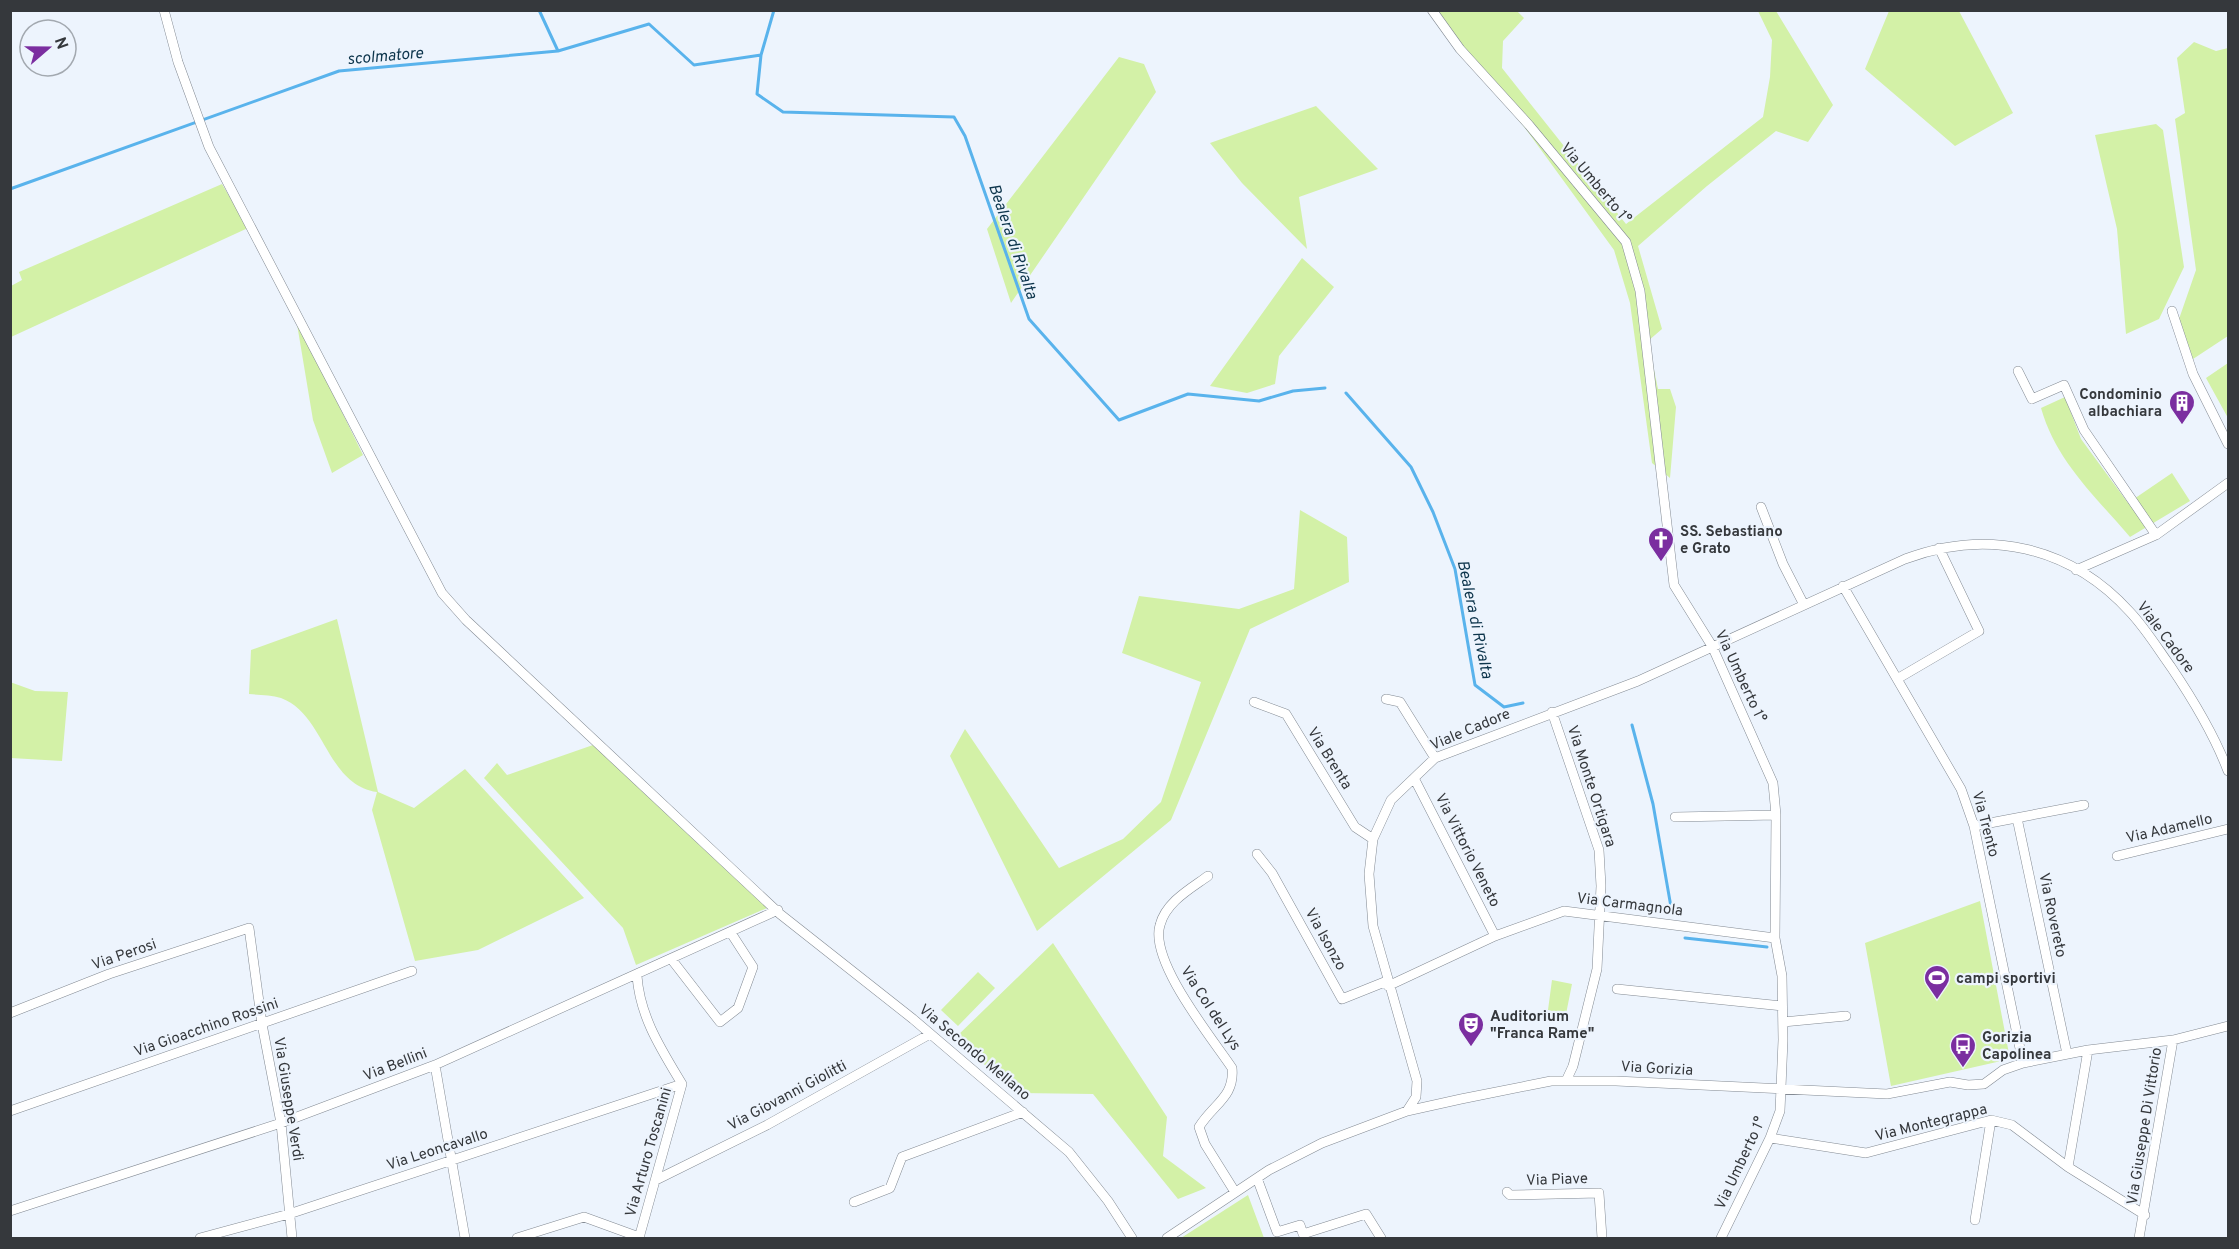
<svg xmlns="http://www.w3.org/2000/svg" width="2239" height="1249" font-family="Overpass,sans-serif">
  <style>
    .green { fill: #d3f1a7 }
    .lines { fill: none; stroke-linecap: round; stroke-linejoin: round }
    .stream { stroke: #59b3ec; stroke-width: 3 }
    .minor-casing { stroke: #838a93; stroke-width: 10 }
    .minor { stroke: #fff; stroke-width: 9 }
    .labels { text-anchor: middle; stroke-width: 4.5; stroke-linejoin: round; paint-order: stroke }
    .street-label { font-size: 15px; fill: #35383c; stroke: #edf4fd }
    .poi-label { font-size: 15px; font-weight: bold; fill: #35383c; stroke: #edf4fd; text-anchor: start }
    .water-label { font-size: 16px; font-style: italic; fill: #0d354c; stroke: #edf4fd }
  </style>
  <rect width="100%" height="100%" fill="#edf4fd"/>
  <!-- green -->
  <path class="green" d="M1427,11H1517L1524,18L1503,41L1502,68L1626,224L1763,117L1770,77L1772,40L1758,11H1776L1833,105L1808,142L1776,131L1707,186L1638,246L1662,329L1648,341L1658,389H1670L1676,407L1670,478L1652,463L1630,303L1614,250L1525,128Z
    M1889,11H1959L2013,113L1955,146L1865,69Z
    M2194,42L2216,51L2228,48V336L2193,359L2179,319L2196,270L2175,119L2185,113L2177,58Z
    M1119,57L1144,64L1156,92L1011,303L987,229Z
    M1316,106L1378,169L1299,197L1307,249L1242,183L1210,143Z
    M2156,124L2163,130L2184,267L2159,319L2126,334L2117,229L2095,135Z
    M222,184L248,228L11,337V286L22,280L19,272Z
    M1302,258L1334,287L1279,356L1275,384L1247,393L1210,386Z
    M296,318L363,455L332,473L313,420Z
    M2228,363V418L2206,378Z
    M2065,397L2081,439L2128,503L2172,473L2190,501L2130,537C2095,496 2056,461 2041,408Z
    M1300,510L1347,537L1349,582L1250,629L1171,820L1037,931L950,756L965,729L1059,868L1123,839L1161,802L1201,682L1122,653L1139,596L1239,609L1294,589Z
    M337,619L378,792L414,808L465,769L584,898L478,950L415,961L372,810L377,792C326,785 325,714 281,698C272,695 259,695 249,694L251,650Z
    M10,682L35,691L68,692L62,761L11,758Z
    M593,745L767,908L636,965L623,928L484,778L497,763L507,775Z
    M1980,901L2010,1059L1891,1086L1865,943Z
    M1053,943L1167,1117L1163,1156L1206,1188L1178,1199L1093,1094L1021,1093L953,1040Z
    M978,972L995,988L958,1026L941,1010Z
    M1552,980L1572,984L1566,1014L1548,1010Z
    M1248,1195L1264,1238H1181Z"/>
  <g class="lines">
    <!-- stream -->
    <path class="stream" d="M539,10L558,51
      M774,10L761,55L757,94L783,112L954,117L965,136L1029,319L1119,420L1188,394L1259,401L1293,391L1325,388
      M10,189L339,71L558,51L649,24L694,65L761,55
      M1346,393L1411,467L1433,512L1455,569L1475,685L1504,707L1523,703
      M1632,725L1653,804L1671,907
      M1685,938L1767,947"/>
    <defs>
      <path id="minor" d="M164,10L178,62L209,147L442,593L466,620L780,914L913,1019L1069,1152L1108,1201L1132,1238
        M1432,10L1460,49L1529,125L1626,242L1640,291L1674,585L1712,646L1773,783L1776,815L1775,938L1782,976L1783,1040L1780,1111L1770,1138L1721,1238
        M2172,311L2193,374L2228,444
        M2018,371L2032,399L2064,385L2084,430L2156,535
        M1761,507L1783,564L1803,603
        M2076,570L2156,535L2228,483
        M1843,586L1961,789L1974,826L2023,1063
        M1897,679L1979,631L1939,548
        M1386,699L1400,702L1435,758
        M1254,702L1286,714L1355,827L1373,839
        M1552,712L1599,850L1601,886L1597,969L1573,1066L1566,1081
        M1414,778L1495,936
        M1675,817L1776,815
        M2017,818L2067,1054
        M1974,826L2084,805
        M1257,854L1272,873L1342,999L1387,981
        M2117,856L2228,829
        M1208,876C1190,889 1166,902 1160,925C1149,961 1212,1038 1232,1068C1235,1097 1213,1104 1199,1127L1205,1144L1235,1192
        M672,960L720,1022L738,1008L753,967L731,933
        M637,976C640,1017 661,1049 682,1084L639,1238
        M1388,986L1495,936L1564,911L1775,938
        M1617,989L1782,1006
        M10,1013L109,974L249,928L262,1024L281,1123L292,1238
        M1783,1022L1846,1016
        M435,1065L465,1238
        M10,1111L412,971
        M1407,1111L1416,1097L1417,1081L1373,926L1369,874L1373,839L1391,800L1435,758L1638,681L1905,559C1987,528 2070,546 2130,612C2146,629 2158,649 2171,667C2194,701 2214,734 2228,771
        M1770,1138L1866,1153L1991,1120L2012,1125L2068,1167L2145,1215
        M2068,1167L2088,1050
        M1257,1178L1277,1232L1300,1225L1303,1234L1366,1214L1381,1238
        M656,1180L767,1125L930,1034
        M1507,1192L1510,1195L1599,1193L1602,1238
        M854,1202L890,1188L902,1157L1023,1112
        M10,1211L281,1123L435,1065L778,910
        M1975,1220L1991,1120
        M200,1238L289,1214L682,1084
        M517,1238L584,1217L639,1237
        M1167,1238L1269,1170L1322,1143L1407,1111L1461,1099L1551,1081H1616L1887,1094L1950,1082L1968,1085L1984,1084L2003,1070L2023,1063L2088,1050L2173,1040L2228,1026
        M2139,1238L2173,1040"/>
    </defs>
    <!-- minor casing -->
    <use href="#minor" class="minor-casing"/>
    <!-- minor -->
    <use href="#minor" class="minor"/>
  </g>
  <!-- icons -->
  <defs>
    <symbol id="building-pin" viewBox="-11 -11 22 30"><path d="M0 17L-7.5 6A9.5 9.5 0 1 1 7.5 6Z" fill="#7b2ea0" stroke="#edf4fd"/><path d="M-4-6H4V6H1V3H-1V6H-4ZM-2.5-4.3h1.7v1.8h-1.7ZM.8-4.3h1.7v1.8H.8ZM-2.5-1h1.7V.8h-1.7ZM.8-1h1.7V.8H.8Z" fill="#fff"/></symbol>
    <symbol id="church-pin" viewBox="-11 -11 22 30"><path d="M0 17L-7.5 6A9.5 9.5 0 1 1 7.5 6Z" fill="#7b2ea0" stroke="#edf4fd"/><path d="M-1.2-6h2.4v3.5h3.3v2.4h-3.3V6h-2.4V-.1h-3.3v-2.4h3.3Z" fill="#fff"/></symbol>
    <symbol id="stadium-pin" viewBox="-11 -11 22 30"><path d="M0 17L-7.5 6A9.5 9.5 0 1 1 7.5 6Z" fill="#7b2ea0" stroke="#edf4fd"/><path d="M0-5a6.5 5 0 1 0 0 10a6.5 5 0 1 0 0-10ZM-3.5-1.8h7v3.6h-7Z" fill="#fff"/></symbol>
    <symbol id="theatre-pin" viewBox="-11 -11 22 30"><path d="M0 17L-7.5 6A9.5 9.5 0 1 1 7.5 6Z" fill="#7b2ea0" stroke="#edf4fd"/><path d="M-5-5.5Q0-4 5-5.5V0Q5 5 0 6Q-5 5-5 0ZM-3.3-2.5H-1v1.5H-3.3ZM1-2.5H3.3v1.5H1ZM-2.8 1Q0 5.5 2.8 1Z" fill="#fff"/></symbol>
    <symbol id="bus-pin" viewBox="-11 -11 22 30"><path d="M0 17L-7.5 6A9.5 9.5 0 1 1 7.5 6Z" fill="#7b2ea0" stroke="#edf4fd"/><path d="M-5-6H5V4H4V6H2V4H-2V6H-4V4H-5ZM-3.5-4V0h7V-4ZM-3.5 1.2v1.5H-2V1.2ZM2 1.2v1.5H3.5V1.2Z" fill="#fff"/></symbol>
  </defs>
  <g fill-rule="evenodd">
    <use href="#building-pin" x="2167" y="388" width="30" height="40"/>
    <use href="#church-pin" x="1646" y="525" width="30" height="40"/>
    <use href="#stadium-pin" x="1922" y="963" width="30" height="40"/>
    <use href="#theatre-pin" x="1456" y="1010" width="30" height="40"/>
    <use href="#bus-pin" x="1948" y="1031" width="30" height="40"/>
  </g>
  <g class="labels">
    <!-- street labels -->
    <g class="street-label">
      <text transform="translate(1596 183) rotate(50)" y="5">Via Umberto 1°</text>
      <text transform="translate(2166 637) rotate(53)" y="5">Viale Cadore</text>
      <text transform="translate(1741 676) rotate(65)" y="5">Via Umberto 1°</text>
      <text transform="translate(1470 729) rotate(-23)" y="5">Viale Cadore</text>
      <text transform="translate(1330 758) rotate(58)" y="5">Via Brenta</text>
      <text transform="translate(1592 786) rotate(72)" y="5">Via Monte Ortigara</text>
      <text transform="translate(1986 824) rotate(75)" y="5">Via Trento</text>
      <text transform="translate(2169 828) rotate(-13)" y="5">Via Adamello</text>
      <text transform="translate(1468 850) rotate(63)" y="5">Via Vittorio Veneto</text>
      <text transform="translate(1630 904) rotate(7)" y="5">Via Carmagnola</text>
      <text transform="translate(2053 915) rotate(78)" y="5">Via Rovereto</text>
      <text transform="translate(1326 939) rotate(61)" y="5">Via Isonzo</text>
      <text transform="translate(124 954) rotate(-19)" y="5">Via Perosi</text>
      <text transform="translate(1211 1008) rotate(57)" y="5">Via Col del Lys</text>
      <text transform="translate(206 1027) rotate(-19)" y="5">Via Gioacchino Rossini</text>
      <text transform="translate(975 1052) rotate(40)" y="5">Via Secondo Mellano</text>
      <text transform="translate(395 1064) rotate(-21)" y="5">Via Bellini</text>
      <text transform="translate(1657 1068) rotate(3)" y="5">Via Gorizia</text>
      <text transform="translate(787 1095) rotate(-28)" y="5">Via Giovanni Giolitti</text>
      <text transform="translate(289 1099) rotate(81)" y="5">Via Giuseppe Verdi</text>
      <text transform="translate(1931 1122) rotate(-14)" y="5">Via Montegrappa</text>
      <text transform="translate(2144 1126) rotate(-81)" y="5">Via Giuseppe Di Vittorio</text>
      <text transform="translate(437 1149) rotate(-18)" y="5">Via Leoncavallo</text>
      <text transform="translate(648 1152) rotate(-74)" y="5">Via Arturo Toscanini</text>
      <text transform="translate(1740 1163) rotate(-65)" y="5">Via Umberto 1°</text>
      <text transform="translate(1557 1179) rotate(-2)" y="5">Via Piave</text>
    </g>
    <!-- poi labels -->
    <g class="poi-label">
      <text x="2162" y="399" text-anchor="end">Condominio<tspan x="2162" dy="17">albachiara</tspan></text>
      <text x="1680" y="536">SS. Sebastiano<tspan x="1680" dy="17">e Grato</tspan></text>
      <text x="1956" y="983">campi sportivi</text>
      <text x="1490" y="1021">Auditorium<tspan x="1490" dy="17">"Franca Rame"</tspan></text>
      <text x="1982" y="1042">Gorizia<tspan x="1982" dy="17">Capolinea</tspan></text>
    </g>
    <!-- water labels -->
    <g class="water-label">
      <text transform="translate(385 55) rotate(-5)" y="6">scolmatore</text>
      <text transform="translate(1014 241) rotate(71)" y="6">Bealera di Rivalta</text>
      <text transform="translate(1476 619) rotate(78)" y="6">Bealera di Rivalta</text>
    </g>
  </g>
  <!-- border -->
  <rect width="2239" height="1249" fill="none" stroke="#35383c" stroke-width="24"/>
  <!-- north arrow -->
  <g transform="translate(48 48) rotate(70)"><circle r="28" fill="#edf4fd" stroke="#a3a9b0" stroke-width="1.5"/>
  <path d="M0-4.5L10 22L0 15L-10 22Z" fill="#7b2ea0"/>
  <text y="-9" font-size="16" font-weight="bold" text-anchor="middle" fill="#35383c">N</text>
  </g>
</svg>
